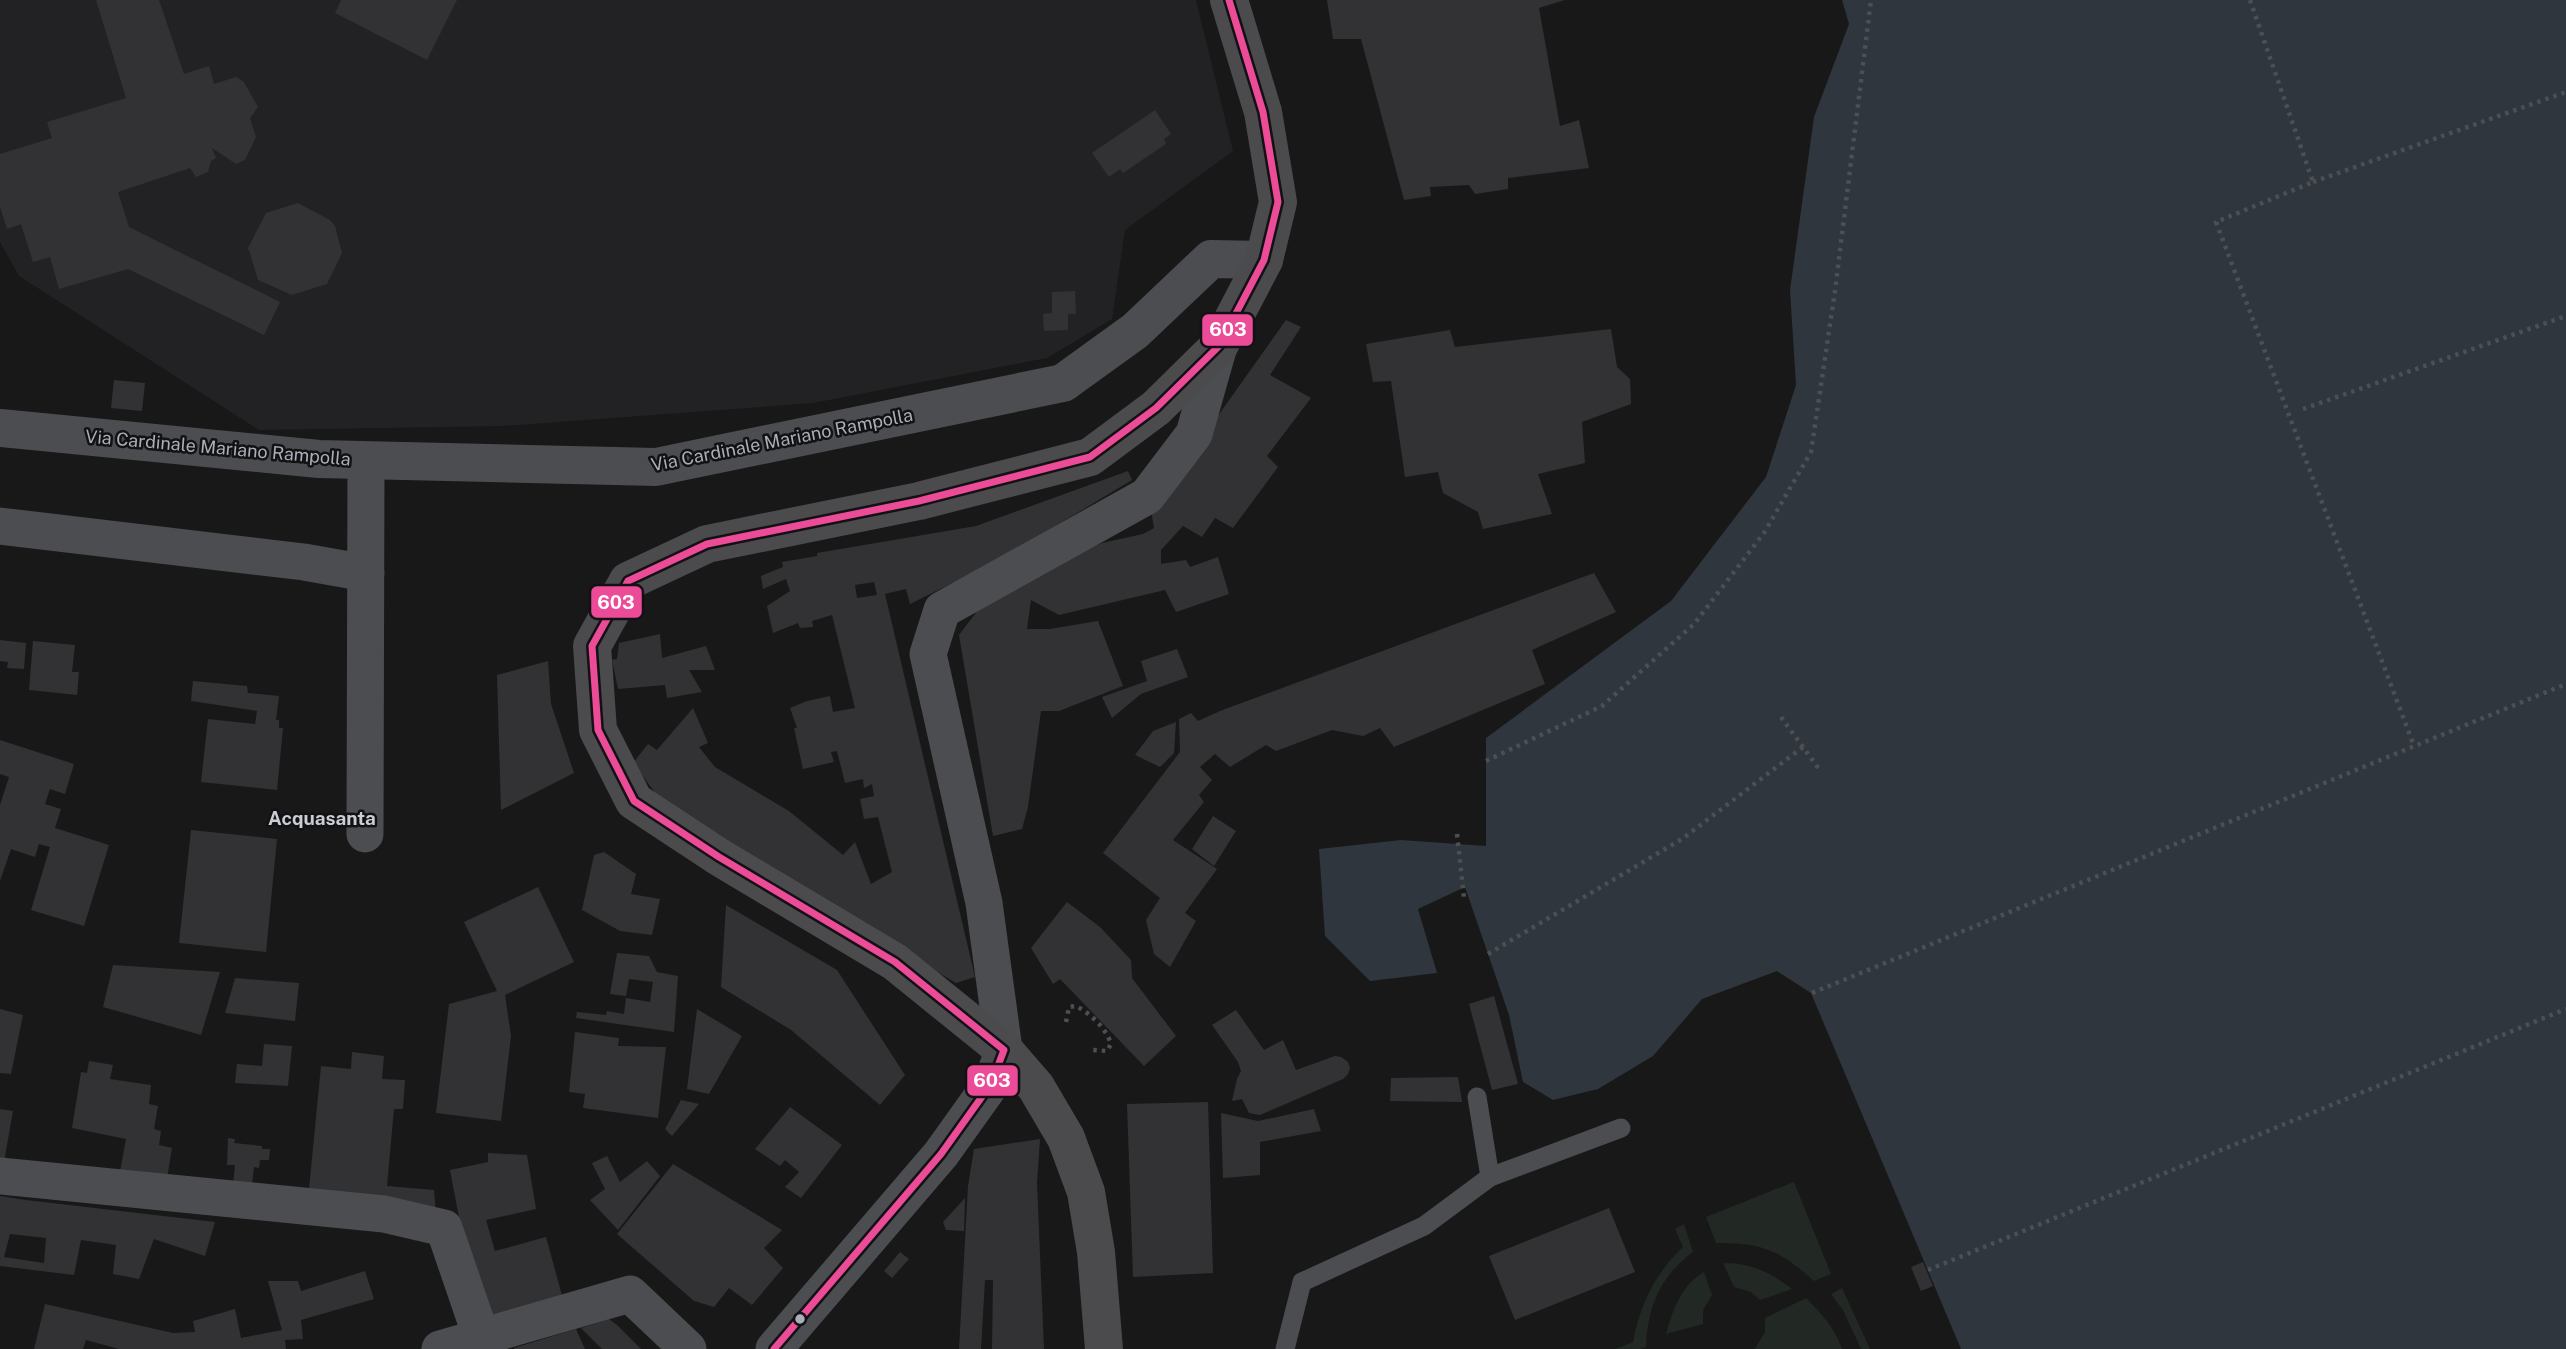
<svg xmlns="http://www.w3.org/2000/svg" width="2566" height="1349" font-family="'Public Sans',sans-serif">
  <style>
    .built { fill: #222224 }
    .green { fill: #222823 }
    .water { fill: #2f363d }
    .building { fill: #323234; fill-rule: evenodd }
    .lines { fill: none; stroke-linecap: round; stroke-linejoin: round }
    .path { stroke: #4e4f52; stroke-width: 4.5; stroke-dasharray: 3.5 5; stroke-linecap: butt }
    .service { stroke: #4c4d50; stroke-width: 19 }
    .minor { stroke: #4c4d50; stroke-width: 37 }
    .tertiary { stroke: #4c4d50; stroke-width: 38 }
    .secondary { stroke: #4b4b4e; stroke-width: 38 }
    .bus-1-casing { stroke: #121214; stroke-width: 12 }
    .bus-1 { stroke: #ec4b97; stroke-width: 7 }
    .bus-dot { fill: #aaaeb8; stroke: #121214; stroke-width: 2.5 }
    .labels { text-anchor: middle; stroke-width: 5; stroke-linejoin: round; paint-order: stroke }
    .street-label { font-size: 18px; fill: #aaaeb8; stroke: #121214 }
    .neighbourhood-label { font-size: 19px; font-weight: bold; fill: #cbcdd4; stroke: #121214 }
    .line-badge { stroke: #121214; stroke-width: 2.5 }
    .badge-label { font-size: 19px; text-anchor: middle; font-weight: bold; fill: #fff }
  </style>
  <rect width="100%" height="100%" fill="#181818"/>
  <!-- built -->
  <path class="built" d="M0,0H1196L1233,151L1125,230L1112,319L1047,358L813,403L503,426L259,430L19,276L0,242Z"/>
  <!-- green -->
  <path class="green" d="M1794,1182L1831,1274L1814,1281C1781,1251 1761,1242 1716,1243L1706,1217Z
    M1684,1224L1693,1252C1660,1277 1648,1305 1646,1347L1640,1349H1615L1633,1342C1640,1305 1655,1273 1683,1247L1675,1229Z
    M1723,1263C1751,1263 1770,1272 1792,1289L1760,1300L1751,1292L1734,1287Z
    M1704,1272L1712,1295L1703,1310V1324L1666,1334C1673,1310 1681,1285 1704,1272Z
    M1842,1288L1870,1349H1861L1843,1310L1831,1294Z
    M1806,1298C1822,1314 1835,1328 1842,1349H1755L1765,1332V1318Z"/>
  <!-- water -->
  <path class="water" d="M1842,0H2566V1349H1961L1811,993L1777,971L1702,999L1653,1056L1598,1089L1553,1100L1523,1082L1509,1015L1465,887L1418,909L1437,973L1370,981L1325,936L1319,849L1401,840L1486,846V738L1671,601L1766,477L1796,385L1790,290L1814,117L1849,24Z"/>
  <!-- building -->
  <path class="building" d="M96,0H159L184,74L209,66L214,84L236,77L244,82L258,107L250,118L256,137L245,160L236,164L212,148L216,158L211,161L208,172L196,177L190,168L118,192L129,227L280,302L264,335L128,269L59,289L50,257L33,262L21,224L7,229L0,207V154L52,138L47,122L126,98Z
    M341,0H457L427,60L335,13Z
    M1327,0H1565L1539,8L1560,126L1579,120L1589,168L1508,178V189L1475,194L1469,185L1430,187L1431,196L1404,200L1361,39H1333Z
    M1155,110L1171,134L1164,139L1166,144L1123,173L1120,169L1109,177L1092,153Z
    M298,203L330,220L335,226L342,253L327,284L292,295L258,280L249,250H247L266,213Z
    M1075,291L1076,314H1068V330L1044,331L1043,314L1052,313V292Z
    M1286,320L1301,327L1270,375L1311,398L1267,456L1278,467L1233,528L1215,518L1202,537L1183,526L1161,550V564L1186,560L1190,567L1218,557L1229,594L1176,612L1165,590L1059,615L1031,600L1027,629H1050L1098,621L1123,686L1059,711H1041L1028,807L1022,829L993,836L959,635L984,602L1030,572L1102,543L1143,534L1154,528L1151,510Z
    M1611,329L1617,367L1630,379L1631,404L1582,422L1585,463L1538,474L1552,514L1483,529L1478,512L1443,493L1438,472L1405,477L1391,381L1373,382L1366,344L1450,330L1455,347Z
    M114,380L145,383L142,411L111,408Z
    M1128,471L1132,480L997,561L910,604L906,589L885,594L975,977L956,983L747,859L659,798L633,763L648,744L657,750L693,708L708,743L699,747L715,767L789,811L843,855L855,842L871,884L892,872L878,817L864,819L860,799L874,796L872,784L864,788L863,779L845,783L837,751L831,752L834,762L803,769L794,728H797L790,708L807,701L830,696L833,712L855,708L832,615L812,621L813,627L800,628L798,623L773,633L767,606L790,591L786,579L763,589L761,576L783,567L782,562L817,556V553L976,526ZM874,582L877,595L857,598L855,585Z
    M1594,573L1616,612L1532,650L1545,684L1394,747L1380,728L1363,736L1332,730L1276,751L1266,745L1230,767L1215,754L1200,767L1212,780L1199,795L1204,802L1173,840L1217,869L1185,913L1196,921L1170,967L1154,954L1146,920L1160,898L1103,853L1180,752L1179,719L1191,713L1198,721L1220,711Z
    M660,634L662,658L706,646L715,670H689L702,692L667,698L665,685L618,689L612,660L617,659L619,643Z
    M0,640L26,643L24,669L7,668L8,662L0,661Z
    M33,641L75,645L72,672H79L77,695L29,690Z
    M1177,649L1188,677L1141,694L1112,718L1102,697L1147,681L1141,661Z
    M548,661L551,704L574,773L501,810L497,675Z
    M193,681L247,686L248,693L279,696L276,720H279V728H283L277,790L201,782L208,719L255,724L257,711L191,701Z
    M1176,722L1174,753L1160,767L1135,755L1153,731Z
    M0,740L74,764L65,794L50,789L45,804L61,809L55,828L109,845L84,926L31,910L50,847L39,844L35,857L11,849L0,881V805L9,777L0,774Z
    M1213,816L1236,831L1214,866L1192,849Z
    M191,830L277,839L266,952L179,943Z
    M604,852L636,874L631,894L660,899L652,935L620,931L582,910L594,855Z
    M538,887L574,962L505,995L511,1036L501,1121L436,1113L449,1004L497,991L464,922Z
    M1067,902L1100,927L1131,960L1132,978L1176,1036L1144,1066L1060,979L1053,984L1031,948Z
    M726,905L837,970L905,1075L880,1105L791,1030L721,987Z
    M617,953L649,956L657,972L678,976L674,1032L576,1018L577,1012L606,1015L607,1011L624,1014L626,998L650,1002L653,982L629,979L626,996L610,994Z
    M113,965L220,972L201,1035L103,1007Z
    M235,978L299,983L295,1021L225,1013Z
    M1494,996L1518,1084L1492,1090L1469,1004Z
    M0,1009L23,1015L11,1074L0,1073Z
    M697,1009L742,1036L709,1094L687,1089Z
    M1236,1010L1264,1050L1283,1040L1296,1070L1335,1056L1341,1057L1348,1062L1350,1068L1348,1074L1343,1079L1260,1115L1249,1113L1242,1099L1232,1101L1237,1079L1241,1071L1238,1062L1212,1025Z
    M575,1032L619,1038L618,1046L666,1047L658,1118L583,1108L585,1094L569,1092Z
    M264,1044L292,1046L288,1086L235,1083L237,1064L262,1066Z
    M352,1052L384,1056L382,1079L405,1080L403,1109H394L387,1186L434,1190L436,1214L308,1199L321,1066L351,1069Z
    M89,1061L113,1065L110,1079L151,1085L149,1104L158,1106L154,1129L161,1131L159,1145L172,1148L166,1185L118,1182L126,1139L72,1128L81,1072L87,1073Z
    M1458,1077L1462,1102L1390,1101L1391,1078Z
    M681,1100L699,1104L672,1136L665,1129Z
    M1208,1102L1213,1273L1133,1277L1127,1104Z
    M790,1107L842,1145L801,1198L785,1187L799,1172L785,1160L780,1166L755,1149Z
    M0,1109L13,1111L1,1179H0Z
    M1314,1109L1321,1131L1260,1142V1175L1223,1178L1221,1113L1258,1121Z
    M228,1138L235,1139L234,1143L262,1146V1149H270L269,1160H260L259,1168L254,1167L252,1184H233L235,1165H227Z
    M1040,1139L1037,1183L1044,1349H992L993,1280H985L981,1349H959L968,1186L974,1149Z
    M488,1153L527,1155L536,1209L486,1220L495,1251L546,1237L563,1299L490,1321L464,1244L450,1170L488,1162Z
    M607,1156L620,1182L647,1161L660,1176L618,1230L590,1200L605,1189L592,1163Z
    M673,1164L782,1230L764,1248L783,1268L752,1305L729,1288L714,1307L694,1301L617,1234Z
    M0,1196L26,1200L215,1222L205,1256L154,1239L139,1279L113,1274L116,1245L81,1240L74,1275L0,1266ZM10,1234L46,1238L44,1263L4,1257Z
    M965,1198L964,1231L946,1230L943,1222Z
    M1609,1208L1635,1272L1515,1320L1489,1256Z
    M900,1252L909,1259L892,1278L884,1271Z
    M1923,1262L1933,1286L1921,1291L1911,1267Z
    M365,1271L374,1299L301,1320L303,1339L285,1340L286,1349H119L86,1340L83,1349H34L45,1304L173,1333L195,1332L193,1321L235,1309L241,1338L282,1330L268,1281H298L301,1291Z
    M609,1319L617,1325L641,1349H602L581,1328Z
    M576,1329L585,1349H514V1348Z"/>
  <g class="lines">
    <!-- path -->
    <path class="path" d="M2250,0L2313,182L2216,222L2414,746
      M2313,182L2566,92
      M2303,409L2566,316
      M1781,717L1819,769
      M1486,761L1602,706L1694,624L1764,533L1811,452L1835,291L1871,0
      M1457,834L1464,898
      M1488,954L1682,839L1803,747
      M1812,993L2566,684
      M1066,1022L1069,1007L1076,1006C1091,1014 1106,1028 1111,1044L1107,1051L1093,1050
      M1928,1270L2566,1009"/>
    <!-- service -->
    <path class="service" d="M1477,1097L1490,1177
      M1285,1349L1302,1282L1424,1226L1490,1177L1621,1128"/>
    <!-- minor -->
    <path class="minor" d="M0,526L304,562L366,573
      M365,834L366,461
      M0,1176L384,1214L444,1228L481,1336
      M440,1349L630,1294L688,1349
      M774,1349L941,1154L991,1084L1004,1050L984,903L928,654L942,610L1147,496L1194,434L1219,346"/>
    <!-- tertiary -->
    <path class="tertiary" d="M0,428L319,459L656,467L1063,383L1135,331L1211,259L1264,260"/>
    <!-- secondary -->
    <path class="secondary" d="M1104,1349L1096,1252L1086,1192L1066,1138L1036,1087L1004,1050L895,962L719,857L634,801L598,730L592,646L628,581L707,544L919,501L1090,457L1156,408L1219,346L1264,260L1278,202L1263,112L1229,0"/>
    <defs>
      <path id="bus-1" d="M774,1349L941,1154L991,1084L1004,1050L895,962L719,857L634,801L598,730L592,646L628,581L707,544L919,501L1090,457L1156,408L1219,346L1264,260L1278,202L1263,112L1229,0"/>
    </defs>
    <!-- bus-1 casing -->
    <use href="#bus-1" class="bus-1-casing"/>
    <!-- bus-1 -->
    <use href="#bus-1" class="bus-1"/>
  </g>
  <!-- markers -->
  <circle class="bus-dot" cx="800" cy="1319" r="6"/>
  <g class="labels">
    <!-- street labels -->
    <g class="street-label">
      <text transform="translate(782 440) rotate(-11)" y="6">Via Cardinale Mariano Rampolla</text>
      <text transform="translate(218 448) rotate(5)" y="6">Via Cardinale Mariano Rampolla</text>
    </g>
    <!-- neighbourhood labels -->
    <g class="neighbourhood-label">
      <text x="322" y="825">Acquasanta</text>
    </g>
  </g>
  <g class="line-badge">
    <rect x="1201" y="313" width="53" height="34" rx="7" fill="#ec4b97"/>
    <rect x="590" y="585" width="53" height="34" rx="7" fill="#ec4b97"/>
    <rect x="966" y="1064" width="53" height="33" rx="7" fill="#ec4b97"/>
  </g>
  <g class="badge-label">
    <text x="1228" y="336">603</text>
    <text x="616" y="609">603</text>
    <text x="992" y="1087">603</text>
  </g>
</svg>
